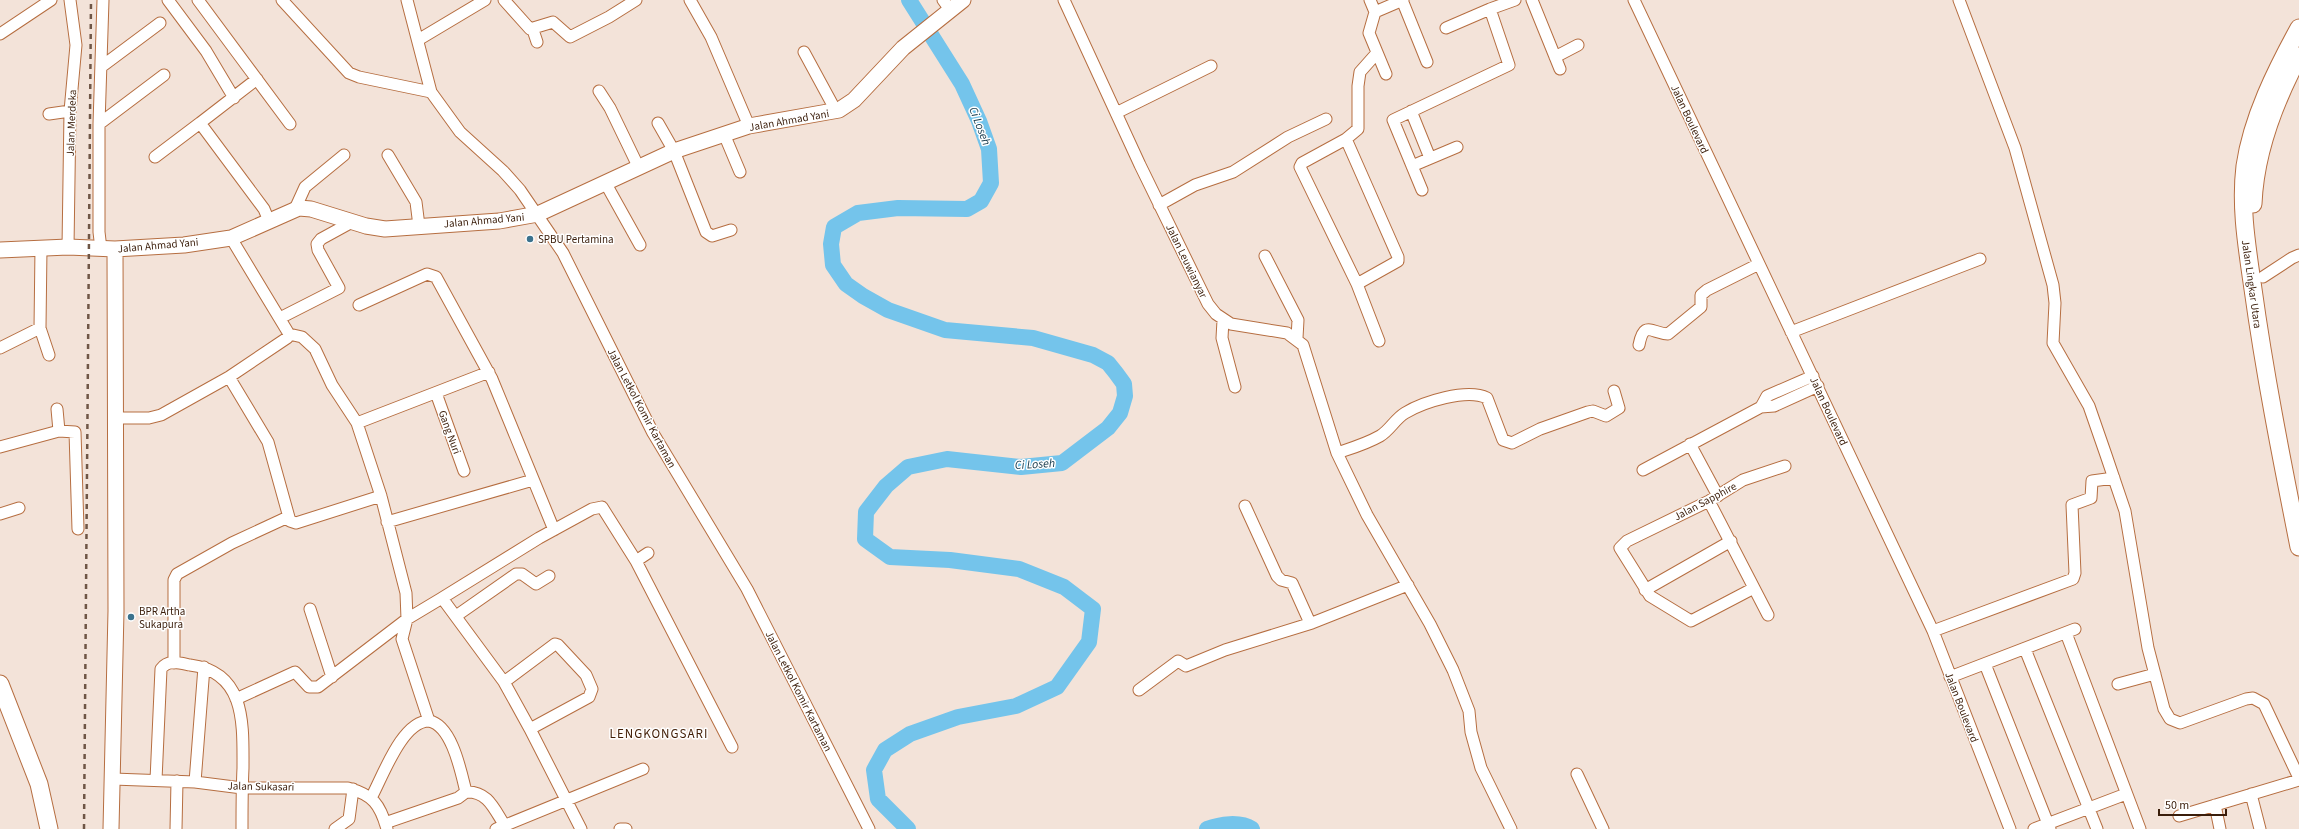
<svg xmlns="http://www.w3.org/2000/svg" width="2299" height="829" font-family="'Source Sans 3',sans-serif">
  <style>
    .lines { fill: none; stroke-linecap: round; stroke-linejoin: round }
    .river { stroke: #74c4eb; stroke-width: 16 }
    .street-casing { stroke: #b66e41; stroke-width: 13 }
    .secondary-casing { stroke: #b66e41; stroke-width: 17 }
    .primary-casing { stroke: #b66e41; stroke-width: 19 }
    .street { stroke: #fff; stroke-width: 11 }
    .secondary { stroke: #fff; stroke-width: 15 }
    .primary { stroke: #fff; stroke-width: 17 }
    .rail { stroke: #6f5646; stroke-width: 2.5; stroke-dasharray: 5 5; stroke-linecap: butt }
    .poi-dot { fill: #3b728d; stroke: #fff; stroke-width: 1.5 }
    .labels { text-anchor: middle; stroke-width: 3; stroke-linejoin: round; paint-order: stroke }
    .street-label { font-size: 11px; fill: #3a1d0a; stroke: #fff }
    .poi-label { font-size: 11px; fill: #3a1d0a; stroke: #fff; text-anchor: start }
    .water-label { font-size: 12px; font-style: italic; fill: #143849; stroke: #fff }
    .quarter-label { font-size: 13px; letter-spacing: 1px; fill: #421e06; stroke: #fff }
  </style>
  <rect width="100%" height="100%" fill="#f3e3d9"/>
  <g class="lines">
    <!-- river -->
    <path class="river" d="M908,829L878,799L874,770L885,750L910,734L958,717L1016,706L1057,687L1089,642L1093,609L1064,587L1019,569L950,560L890,557L865,539L866,512L886,486L908,467L947,459L1021,467L1062,463L1108,428L1120,413L1125,396L1124,384L1116,373L1108,363L1093,355L1033,338L945,330L888,310L863,296L846,284L833,265L831,244L834,227L858,213L898,208L967,209L981,201L991,183L989,149L979,121L962,84L909,0
      M1207,829C1220,824 1240,821 1252,829"/>
    <defs>
      <path id="street" d="M168,0L206,51L234,98
        M198,0L290,124
        M282,0L349,73L359,77L431,92
        M407,0L431,92L460,132L503,171L520,190L563,253L653,433L747,589L869,829
        M504,0L530,29L553,22L570,37L609,17L636,0
        M690,0L711,37L749,126
        M943,0L951,11
        M1064,0L1140,165L1208,304L1216,314L1231,324L1287,333L1303,345L1337,453L1367,515L1430,624L1453,670L1469,711L1471,732L1481,768L1511,829
        M1370,0L1375,12L1403,0
        M1402,0L1427,62
        M1532,0L1560,69
        M1634,0L1933,631L2010,829
        M1959,0L2015,148L2053,285L2055,303L2053,343L2089,406L2106,455L2125,511L2148,648L2164,709L2170,719L2180,723L2246,699L2253,698L2264,704L2299,778
        M1375,12L1369,33L1386,74
        M1446,28L1490,9
        M533,30L537,42
        M0,34L51,0
        M418,40L485,0
        M804,52L836,111
        M1376,54L1360,72L1358,86V129L1346,139L1302,163L1300,167L1357,284L1379,341
        M1555,57L1578,45
        M101,67L160,23
        M257,79L200,123L264,209L269,221
        M599,91L610,108L639,168
        M1411,111L1430,158
        M1116,113L1211,66
        M49,114L70,111
        M658,123L674,151L706,232L712,236L731,230
        M99,124L103,0
        M724,134L740,172
        M1346,139L1398,257V261L1357,284
        M388,155L416,202L419,226
        M155,157L200,123
        M1412,166L1457,147
        M606,184L640,245
        M1422,190L1393,120L1509,65L1490,9L1515,0
        M1159,205L1195,185L1233,172L1288,137L1326,119
        M295,209L305,187L344,155
        M231,238L289,334L302,337L315,349L332,385L357,423L381,496L406,593L407,619L402,639L429,721C402,721 383,776 371,798
        M68,247L70,111L76,45L70,0
        M41,248L40,328L49,355
        M101,249L99,232V124L164,75
        M1265,256L1298,320L1297,338
        M2263,277L2292,258L2299,255
        M359,305L427,274L436,277L492,379L554,530
        M280,318L339,288L318,250L317,244L321,239L352,222
        M1223,320L1222,338L1235,387
        M1791,332L1980,259
        M1639,345C1644,320 1651,333 1668,334L1701,307V295L1707,290L1759,264
        M0,348L40,328
        M229,377L268,442L290,521L296,523L381,496
        M436,393L464,471
        M1761,407L1767,396L1813,376
        M114,418H149L161,415L229,377L287,338L289,334
        M357,423L489,372
        M59,431L75,432L78,529
        M1690,444L1718,496
        M0,447L59,431L57,409
        M1337,453C1352,448 1366,444 1380,436C1390,430 1395,419 1405,413C1423,402 1467,388 1487,398L1503,440L1512,443L1540,429L1588,412L1593,411L1606,416L1619,408L1614,391
        M1643,470L1761,407L1774,406L1818,386
        M1709,501L1768,615
        M1245,506L1277,576L1281,580L1292,583L1310,623
        M0,514L19,508
        M387,522L533,480
        M636,561L648,553
        M1754,588L1691,621L1650,596L1620,548L1627,541L1709,501L1743,480L1785,466
        M1645,590L1731,541
        M442,598L539,538L592,509L602,507L636,561L732,747
        M310,609L332,677
        M456,616L516,574H522L536,584L549,576
        M1933,631L2073,579L2075,573L2072,505L2091,498L2092,481L2114,478
        M2066,633L2140,829
        M2025,649L2097,829
        M174,663V580L177,574L232,543L288,517
        M1985,664L2050,829
        M1950,677L2075,629
        M504,682L555,644L558,645L586,675L592,689L589,697L530,729
        M2118,684L2155,674
        M1139,690L1178,661L1186,666L1225,650L1312,623L1408,585
        M236,699L295,672L309,687H318L407,619L442,598L504,682L530,729L581,829
        M429,721C452,725 461,772 466,792C488,791 494,809 505,826
        M1577,774L1603,829
        M113,779L195,782L242,788H348C373,795 380,804 387,829
        M156,780L161,669C168,659 180,663 190,665C246,672 243,724 243,768C242,788 242,809 242,829
        M195,782L204,667
        M2251,794L2260,829
        M2215,805L2220,829
        M2179,816L2299,780
        M385,823L458,798L466,792
        M176,829L177,781
        M335,829L349,819L353,789
        M496,829L643,769
        M620,829H626
        M2034,829L2126,794"/>
      <path id="secondary" d="M0,250L68,247L115,249L184,245L231,238L299,208L311,209L366,226L385,229L499,221L538,214L674,151L749,126L839,110L854,100L903,48L963,0
        M111,829L116,611L115,249"/>
      <path id="primary" d="M2299,28C2276,70 2252,118 2245,166C2240,207 2247,247 2253,289C2265,376 2282,461 2299,547
        M2253,204C2255,153 2275,101 2299,56
        M0,684L39,784L49,829"/>
    </defs>
    <!-- street casing -->
    <use href="#street" class="street-casing"/>
    <!-- secondary casing -->
    <use href="#secondary" class="secondary-casing"/>
    <!-- primary casing -->
    <use href="#primary" class="primary-casing"/>
    <!-- street -->
    <use href="#street" class="street"/>
    <!-- secondary -->
    <use href="#secondary" class="secondary"/>
    <!-- primary -->
    <use href="#primary" class="primary"/>
    <!-- rail -->
    <path class="rail" d="M84,829L91,0"/>
  </g>
  <!-- markers -->
  <g class="poi-dot">
    <circle cx="530" cy="239" r="4"/>
    <circle cx="131" cy="617" r="4"/>
  </g>
  <g class="labels">
    <!-- street labels -->
    <g class="street-label">
      <text transform="translate(1690 119) rotate(65)" y="4">Jalan Boulevard</text>
      <text transform="translate(789 120) rotate(-10)" y="4">Jalan Ahmad Yani</text>
      <text transform="translate(71 123) rotate(-88)" y="4">Jalan Merdeka</text>
      <text transform="translate(484 220) rotate(-5)" y="4">Jalan Ahmad Yani</text>
      <text transform="translate(158 245) rotate(-5)" y="4">Jalan Ahmad Yani</text>
      <text transform="translate(1187 261) rotate(64)" y="4">Jalan Leuwianyar</text>
      <text transform="translate(2252 284) rotate(82)" y="4">Jalan Lingkar Utara</text>
      <text transform="translate(642 408) rotate(62)" y="4">Jalan Letkol Komir Kartaman</text>
      <text transform="translate(1829 411) rotate(65)" y="4">Jalan Boulevard</text>
      <text transform="translate(450 432) rotate(70)" y="4">Gang Nuri</text>
      <text transform="translate(1705 501) rotate(-28)" y="4">Jalan Sapphire</text>
      <text transform="translate(799 691) rotate(63)" y="4">Jalan Letkol Komir Kartaman</text>
      <text transform="translate(1962 707) rotate(69)" y="4">Jalan Boulevard</text>
      <text transform="translate(261 786) rotate(1)" y="4">Jalan Sukasari</text>
    </g>
    <!-- poi labels -->
    <g class="poi-label">
      <text x="538" y="243">SPBU Pertamina</text>
      <text x="139" y="615">BPR Artha<tspan x="139" dy="13">Sukapura</tspan></text>
    </g>
    <!-- water labels -->
    <g class="water-label">
      <text transform="translate(980 126) rotate(69)" y="4">Ci Loseh</text>
      <text transform="translate(1035 464) rotate(-3)" y="4">Ci Loseh</text>
    </g>
    <!-- quarter labels -->
    <g class="quarter-label">
      <text x="659" y="738">LENGKONGSARI</text>
    </g>
  </g>
  <!-- scale -->
  <path d="M2159 809v6h67v-6" fill="none" stroke="#3a1d0a" stroke-width="2"/>
  <text x="2165" y="809" font-size="12" fill="#3a1d0a" stroke="#ffffff" stroke-width="3" paint-order="stroke">50 m</text>
</svg>
